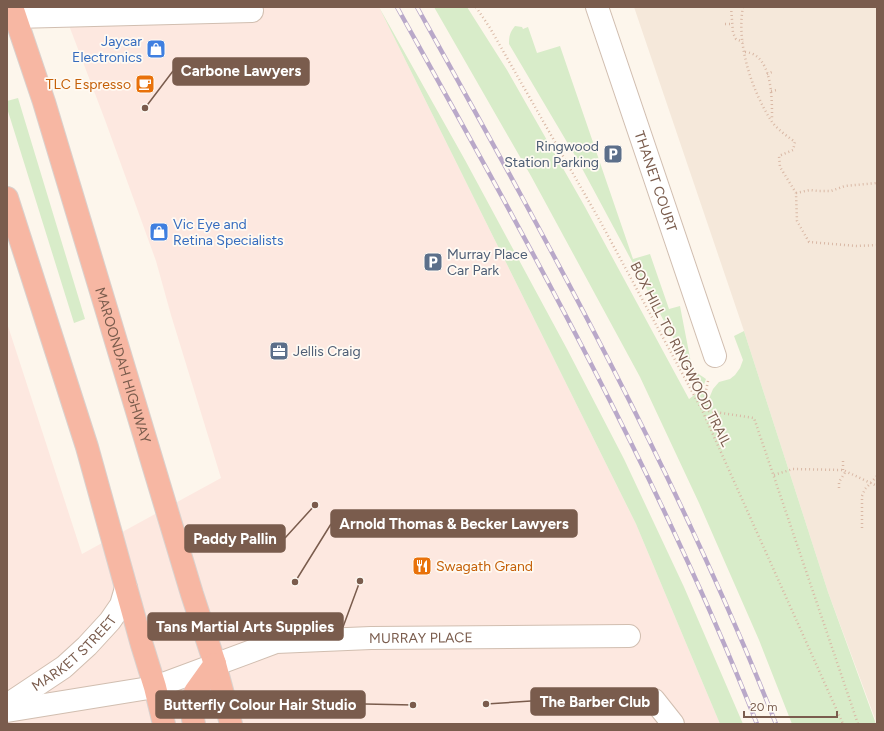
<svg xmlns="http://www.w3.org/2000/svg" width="884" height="731" font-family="Figtree,sans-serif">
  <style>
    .residential { fill: #f5e8da }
    .commercial { fill: #fde8e0 }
    .green { fill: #d8ecc9 }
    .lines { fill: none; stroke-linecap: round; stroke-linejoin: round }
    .minor-casing { stroke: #d1beb0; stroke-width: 24 }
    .highway-casing { stroke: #dad1cd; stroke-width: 24 }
    .path { stroke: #d9b8a5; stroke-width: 2.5; stroke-dasharray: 1 3; stroke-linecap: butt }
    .minor { stroke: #fff; stroke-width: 22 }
    .highway { stroke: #f7b7a3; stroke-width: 22 }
    .rail-casing { stroke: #b9a8c9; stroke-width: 4.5 }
    .rail { stroke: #fffaf3; stroke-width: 3; stroke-dasharray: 9; stroke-linecap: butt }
    .labels { text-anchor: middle; stroke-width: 3.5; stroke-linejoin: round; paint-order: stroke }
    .shop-label { font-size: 14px; fill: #366cbe; stroke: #fffaf3; text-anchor: end }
    .food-label { font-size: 14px; fill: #c56008; stroke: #fffaf3; text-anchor: end }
    .service-label { font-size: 14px; fill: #4e5e75; stroke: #fffaf3; text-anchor: start }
    .street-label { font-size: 14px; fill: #7a5c4d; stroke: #fffaf3 }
    .leader { fill: none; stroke: #7a5c4d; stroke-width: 1.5 }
    .callout-dot { fill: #7a5c4d; stroke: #fffaf3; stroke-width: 1.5 }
    .callout { fill: #7a5c4d; stroke: #7a5c4d; stroke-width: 1.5 }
    .callout-label { font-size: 15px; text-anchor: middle; font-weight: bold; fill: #fff }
  </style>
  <rect width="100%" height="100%" fill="#fdf6ec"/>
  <!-- residential -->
  <path class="residential" d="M634,7H877V724L828,592L744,331Z"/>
  <!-- commercial -->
  <path class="commercial" d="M62,7H379L636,524L720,724H7V323L82,554L221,478L171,315L156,261L105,120Z"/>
  <!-- green -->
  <path class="green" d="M379,7L465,160L567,349L624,459L684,587L743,724H720L636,524Z
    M434,7H467L507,70L585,207L689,399L701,390L577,159L509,44C509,36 510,32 515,26L522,27L523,29L528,27L537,53L560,46L633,259L650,254L669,309L680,306L691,363C695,373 698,373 706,379L702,390L708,401L713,389L719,382L730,379L735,375L740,368L743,360L734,336L744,331L828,592L876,724H792L759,640L699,503L640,377L531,176Z
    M18,98L85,319L74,323L7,108V101Z"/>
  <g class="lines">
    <defs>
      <g id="minor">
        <path id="s1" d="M597,7L715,356"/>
        <path d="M15,17L252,11"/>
        <path d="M654,700L673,724"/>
        <path id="s2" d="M7,705L64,667L87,646L110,621L121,605L126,588"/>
        <path id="s3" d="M7,711L155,687L276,642L371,638L629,636"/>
      </g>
      <g id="highway">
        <path id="s4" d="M12,7L44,102L192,594L215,664L231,724"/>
        <path d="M7,198L87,447L142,645L155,687L164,724"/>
        <path d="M194,724L193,719L195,692L215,664"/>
      </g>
    </defs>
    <!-- minor casing -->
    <use href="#minor" class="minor-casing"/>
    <!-- highway casing -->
    <use href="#highway" class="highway-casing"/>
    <!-- path -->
    <path class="path" d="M476,7L490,28L600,221L702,410L843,724
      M731,7L733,33L736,39L743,42
      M743,7C736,44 752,91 772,122C778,130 787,136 795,142L793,150L779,156L780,167L796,193L797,221L809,242L857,246L877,245
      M725,24H733
      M745,52C773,54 772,100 772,120
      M767,74L772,72
      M771,91L777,90
      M796,193L810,190L819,191H831L845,186L877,183
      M708,381L702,410L754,418L858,724
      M843,470V458
      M774,475L793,469L843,470L877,486
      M839,488V482L846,471
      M862,528V496L865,489L877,476"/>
    <!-- minor -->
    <use href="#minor" class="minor"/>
    <!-- highway -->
    <use href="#highway" class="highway"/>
    <defs>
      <path id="rail" d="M397,7C527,241 659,475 757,724
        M417,7C547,241 678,475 776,724"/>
    </defs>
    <!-- rail casing -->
    <use href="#rail" class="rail-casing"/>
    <!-- rail -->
    <use href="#rail" class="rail"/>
  </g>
  <!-- icons -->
  <defs>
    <symbol id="shop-square" viewBox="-11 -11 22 22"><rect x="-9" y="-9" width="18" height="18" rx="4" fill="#3f7fe0" stroke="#fffaf3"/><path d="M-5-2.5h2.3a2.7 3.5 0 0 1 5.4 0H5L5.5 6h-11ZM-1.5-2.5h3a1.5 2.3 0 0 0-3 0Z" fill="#fff"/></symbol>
    <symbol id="cafe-square" viewBox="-11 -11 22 22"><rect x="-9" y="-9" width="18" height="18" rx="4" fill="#e8710a" stroke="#fffaf3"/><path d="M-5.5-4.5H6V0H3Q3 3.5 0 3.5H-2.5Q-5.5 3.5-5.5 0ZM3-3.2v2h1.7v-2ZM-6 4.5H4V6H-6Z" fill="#fff"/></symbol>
    <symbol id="parking-square" viewBox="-11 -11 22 22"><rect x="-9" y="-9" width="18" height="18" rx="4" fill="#5c6f8a" stroke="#fffaf3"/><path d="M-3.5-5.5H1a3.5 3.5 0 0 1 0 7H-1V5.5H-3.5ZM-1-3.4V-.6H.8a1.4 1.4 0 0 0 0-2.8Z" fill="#fff"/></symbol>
    <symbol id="office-square" viewBox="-11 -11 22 22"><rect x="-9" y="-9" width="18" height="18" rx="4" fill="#5c6f8a" stroke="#fffaf3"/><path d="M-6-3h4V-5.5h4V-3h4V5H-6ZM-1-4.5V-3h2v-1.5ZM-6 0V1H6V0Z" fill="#fff"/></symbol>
    <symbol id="restaurant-square" viewBox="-11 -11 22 22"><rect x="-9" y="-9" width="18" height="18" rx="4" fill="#e8710a" stroke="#fffaf3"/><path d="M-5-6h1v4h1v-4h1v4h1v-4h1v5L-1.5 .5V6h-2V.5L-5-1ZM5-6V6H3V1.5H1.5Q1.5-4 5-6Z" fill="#fff"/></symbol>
  </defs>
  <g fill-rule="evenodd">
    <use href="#shop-square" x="145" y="38" width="22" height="22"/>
    <use href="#cafe-square" x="134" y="73" width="22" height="22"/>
    <use href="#parking-square" x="602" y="143" width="22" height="22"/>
    <use href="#shop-square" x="148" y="221" width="22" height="22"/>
    <use href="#parking-square" x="422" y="251" width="22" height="22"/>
    <use href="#office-square" x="268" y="340" width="22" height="22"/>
    <use href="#restaurant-square" x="411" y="555" width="22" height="22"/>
  </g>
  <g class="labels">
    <!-- shop labels -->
    <g class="shop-label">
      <text x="142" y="46">Jaycar<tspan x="142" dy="16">Electronics</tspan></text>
      <text x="173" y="229" text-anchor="start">Vic Eye and<tspan x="173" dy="16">Retina Specialists</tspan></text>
    </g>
    <!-- food labels -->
    <g class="food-label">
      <text x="131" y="89">TLC Espresso</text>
      <text x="436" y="571" text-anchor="start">Swagath Grand</text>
    </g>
    <!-- service labels -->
    <g class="service-label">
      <text x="599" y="151" text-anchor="end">Ringwood<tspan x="599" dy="16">Station Parking</tspan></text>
      <text x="447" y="259">Murray Place<tspan x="447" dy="16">Car Park</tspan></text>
      <text x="293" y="356">Jellis Craig</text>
    </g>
    <!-- street labels -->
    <g class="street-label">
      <text dy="5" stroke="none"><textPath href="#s1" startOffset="184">THANET COURT</textPath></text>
      <text transform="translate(681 354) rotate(63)" y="5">BOX HILL TO RINGWOOD TRAIL</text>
      <text dy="5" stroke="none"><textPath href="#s4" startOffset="375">MAROONDAH HIGHWAY</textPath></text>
      <text dy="5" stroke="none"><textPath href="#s3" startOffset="424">MURRAY PLACE</textPath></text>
      <text dy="5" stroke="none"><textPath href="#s2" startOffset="85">MARKET STREET</textPath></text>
    </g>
  </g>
  <!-- callouts -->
  <path class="leader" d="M145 108L173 71M295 582L331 524M315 505L285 538M360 581L343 627M486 704L531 701M413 705L365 704"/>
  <g class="callout-dot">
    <circle cx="145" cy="108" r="4"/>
    <circle cx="295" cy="582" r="4"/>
    <circle cx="315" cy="505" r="4"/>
    <circle cx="360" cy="581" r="4"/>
    <circle cx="486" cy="704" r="4"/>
    <circle cx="413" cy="705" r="4"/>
  </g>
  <g class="callout">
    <rect x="173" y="58" width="136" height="27" rx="4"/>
    <rect x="331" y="510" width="246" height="27" rx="4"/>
    <rect x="185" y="525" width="100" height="27" rx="4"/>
    <rect x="148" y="613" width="195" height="27" rx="4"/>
    <rect x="531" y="688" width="127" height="27" rx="4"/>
    <rect x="156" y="691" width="209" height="27" rx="4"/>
  </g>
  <g class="callout-label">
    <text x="241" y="76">Carbone Lawyers</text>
    <text x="454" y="529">Arnold Thomas &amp; Becker Lawyers</text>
    <text x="235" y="544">Paddy Pallin</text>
    <text x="245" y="632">Tans Martial Arts Supplies</text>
    <text x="595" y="707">The Barber Club</text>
    <text x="260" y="710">Butterfly Colour Hair Studio</text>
  </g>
  <!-- border -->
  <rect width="884" height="731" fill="none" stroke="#7a5c4d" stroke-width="16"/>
  <!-- scale -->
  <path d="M744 711v6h93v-6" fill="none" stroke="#7a5c4d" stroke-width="2"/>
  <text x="750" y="711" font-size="12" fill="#7a5c4d" stroke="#fffaf3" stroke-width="3" paint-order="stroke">20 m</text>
</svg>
